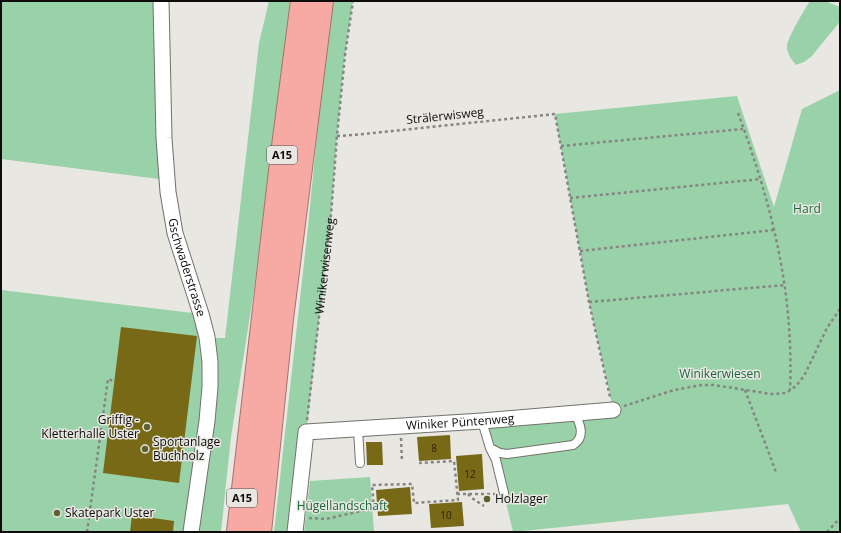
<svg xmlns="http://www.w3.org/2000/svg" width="841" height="533" font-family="'Open Sans',sans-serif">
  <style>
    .green { fill: #99d2a9 }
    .building { fill: #786917 }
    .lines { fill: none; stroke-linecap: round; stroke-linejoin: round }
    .lane-casing { stroke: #72716c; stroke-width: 10 }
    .street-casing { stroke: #72716c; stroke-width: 17 }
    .highway-casing { stroke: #a5736e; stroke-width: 24 }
    .path { stroke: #868582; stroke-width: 2.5; stroke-dasharray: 3 3; stroke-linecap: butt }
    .lane { stroke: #fff; stroke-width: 8 }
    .street { stroke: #fff; stroke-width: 15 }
    .highway { stroke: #f7aaa4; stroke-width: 22 }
    .poi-dot { fill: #5c612f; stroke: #e8e7e2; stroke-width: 1.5 }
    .labels { text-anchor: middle; stroke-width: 3; stroke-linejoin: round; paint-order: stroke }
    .number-label { font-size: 10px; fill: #28230e }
    .shield { fill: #e8e7e2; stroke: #4f4e4c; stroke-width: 1 }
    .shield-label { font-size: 11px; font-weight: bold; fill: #0d0c0b }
    .street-label { font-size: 12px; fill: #0d0c0b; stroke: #e8e7e2 }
    .park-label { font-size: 12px; fill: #1b683c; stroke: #e8e7e2 }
    .poi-label { font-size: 12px; fill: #0d0c0b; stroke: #e8e7e2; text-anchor: start }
  </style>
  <rect width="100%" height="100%" fill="#e8e7e2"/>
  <!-- green -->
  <path class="green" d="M1,1H161L167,180L1,159Z
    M269,1H292L277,104L254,290L231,437L221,532H197L213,338H225L259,43Z
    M332,1H353L345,55L337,136L331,215L295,532H274L308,227L325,51Z
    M810,1H825L840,7V21L838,24L811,57L804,62L796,65C792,60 788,55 787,48C786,39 805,9 810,1Z
    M840,90V532H801L788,504L513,532L496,460L482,421L613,409L589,302L555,114L737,96L774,207L802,109Z
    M1,290L201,314L204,390L184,532H1Z
    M370,477L374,532H304L310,481Z"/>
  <!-- building -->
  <path class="building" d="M121,327L197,336L179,483L103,473Z
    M450,435L451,459L419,461L417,437Z
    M366,442H382L383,465H367Z
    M482,454L484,489L459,491L456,456Z
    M410,487L412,514L378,516L376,490Z
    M462,502L464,526L431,528L429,504Z
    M132,515L174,521L173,532H130Z"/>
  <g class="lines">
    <defs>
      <path id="lane" d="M482,421L490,448L496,460L504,493
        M358,429L360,463
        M490,448L500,453L507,454L573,445C586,437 580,424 575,413"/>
      <g id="street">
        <path id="s2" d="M161,1L164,138L168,192L175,233L201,314L207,337L210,362V387L207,421L191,532"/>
        <path id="s3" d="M295,532L306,432L482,421L613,410"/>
      </g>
      <path id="highway" d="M238,532L282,154L302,1
        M260,532L282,319L322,1"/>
    </defs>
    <!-- lane casing -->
    <use href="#lane" class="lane-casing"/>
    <!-- street casing -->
    <use href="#street" class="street-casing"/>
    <!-- highway casing -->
    <use href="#highway" class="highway-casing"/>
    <!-- path -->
    <g class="path">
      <path d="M738,113C772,205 794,292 790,390"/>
      <path d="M337,136L354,135L555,114L589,302L610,397"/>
      <path d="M561,146L743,129"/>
      <path d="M570,198L761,179"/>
      <path d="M580,251L774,230"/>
      <path d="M589,302L785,285"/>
      <path d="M745,390L776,472"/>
      <path d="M624,406L674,390L702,385H714L771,394L786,393L796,386L804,376L827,328L840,309"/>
      <path id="s1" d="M307,420L331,215L337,136L345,55L353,1"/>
      <path d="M401,438L402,462"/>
      <path d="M457,494H495"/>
      <path d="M468,494L472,498L484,506"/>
      <path d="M309,518L326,519L374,508L372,485L412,484L414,503L458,500L454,461L419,463"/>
      <path d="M87,532L108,379L114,381"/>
      <path d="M827,532L840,518"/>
    </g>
    <!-- lane -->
    <use href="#lane" class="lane"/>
    <!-- street -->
    <use href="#street" class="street"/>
    <!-- highway -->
    <use href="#highway" class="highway"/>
  </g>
  <!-- markers -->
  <g class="poi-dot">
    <circle cx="147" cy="427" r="4"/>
    <circle cx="145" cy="449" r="4"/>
    <circle cx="487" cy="499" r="4"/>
    <circle cx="57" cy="513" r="4"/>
  </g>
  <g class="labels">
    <!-- number labels -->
    <g class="number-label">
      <text x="434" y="452">8</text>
      <text x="470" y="478">12</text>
      <text x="446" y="519">10</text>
    </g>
    <!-- shield labels -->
    <g class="shield">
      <rect x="267" y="146" width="30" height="18" rx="3"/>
      <rect x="227" y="489" width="30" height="18" rx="3"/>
    </g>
    <g class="shield-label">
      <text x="282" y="159">A15</text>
      <text x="242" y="502">A15</text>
    </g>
    <!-- street labels -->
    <g class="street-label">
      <text transform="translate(445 116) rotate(-6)" y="4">Strälerwisweg</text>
      <text dy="4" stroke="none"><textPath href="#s2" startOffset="269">Gschwaderstrasse</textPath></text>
      <text dy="4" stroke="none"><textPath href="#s1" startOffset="155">Winikerwisenweg</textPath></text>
      <text dy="4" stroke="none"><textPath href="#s3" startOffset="255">Winiker Püntenweg</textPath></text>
    </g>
    <!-- park labels -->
    <g class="park-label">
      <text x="807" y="213">Hard</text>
      <text x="720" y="378">Winikerwiesen</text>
      <text x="342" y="510">Hügellandschaft</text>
    </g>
    <!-- poi labels -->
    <g class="poi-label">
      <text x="139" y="424" text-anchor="end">Griffig -<tspan x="139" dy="14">Kletterhalle Uster</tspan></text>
      <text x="153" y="446">Sportanlage<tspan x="153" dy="14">Buchholz</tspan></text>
      <text x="495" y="503">Holzlager</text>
      <text x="65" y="517">Skatepark Uster</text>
    </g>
  </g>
  <!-- border -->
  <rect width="841" height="533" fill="none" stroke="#0d0c0b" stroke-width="4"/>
</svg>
